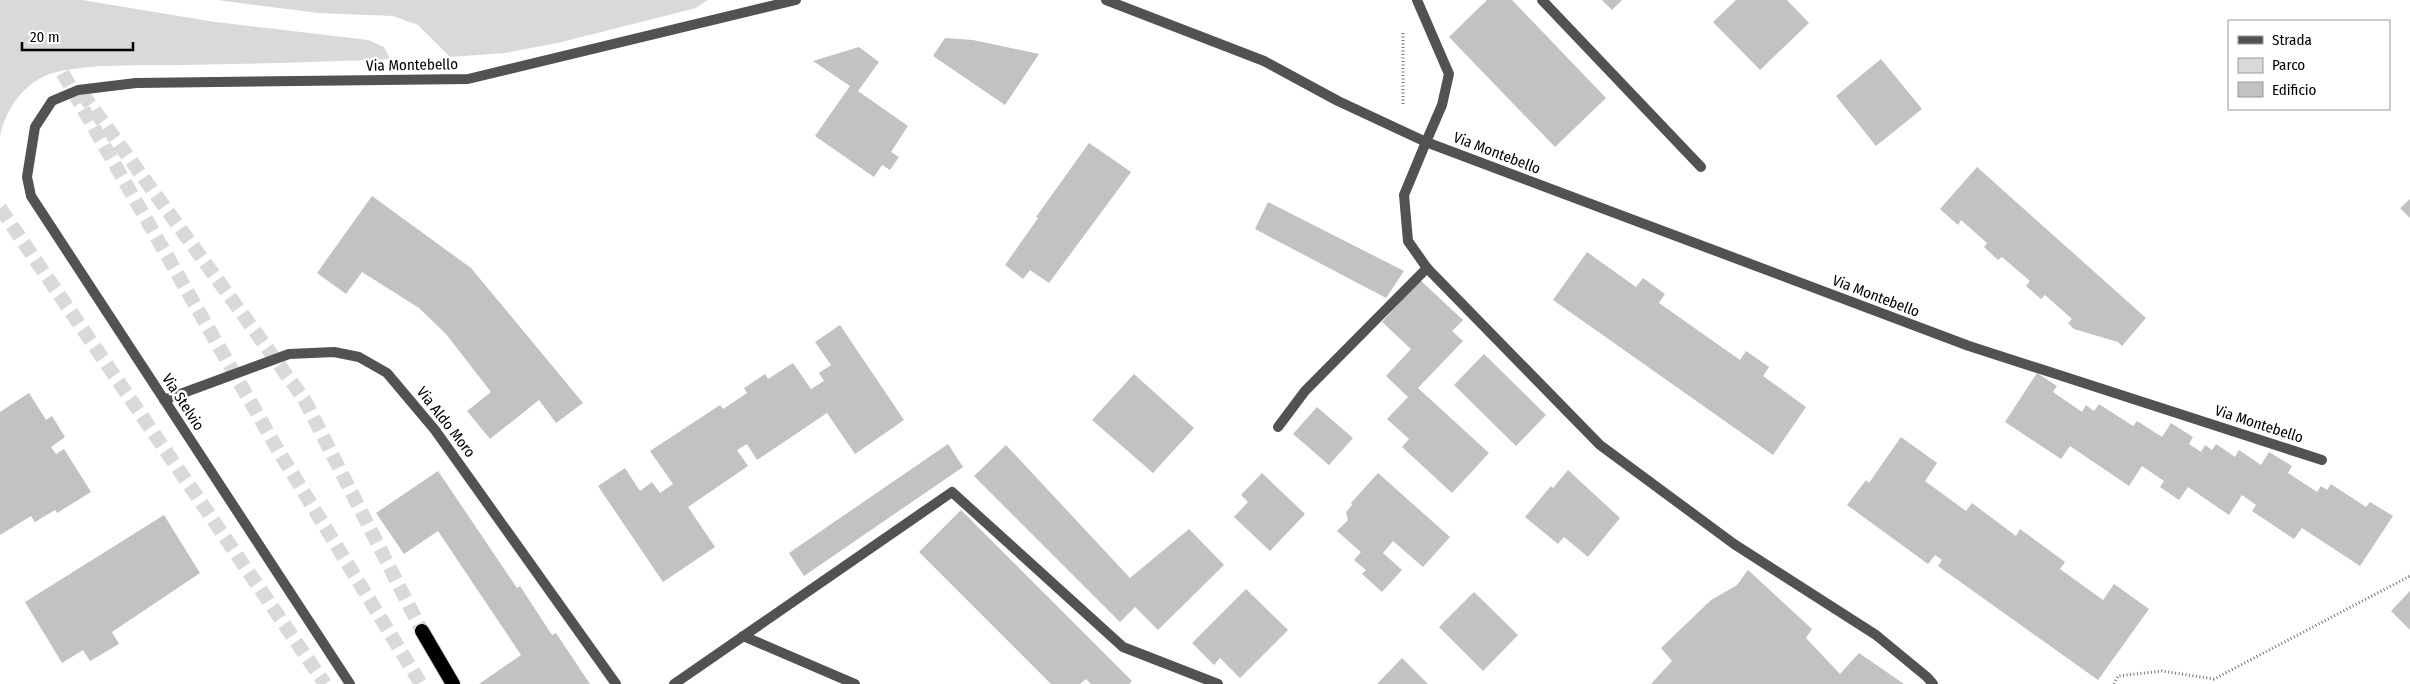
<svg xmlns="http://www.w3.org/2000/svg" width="2410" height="684" font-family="'Fira Sans Condensed',sans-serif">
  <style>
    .green { fill: #d9d9d9 }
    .building { fill: #c2c2c2 }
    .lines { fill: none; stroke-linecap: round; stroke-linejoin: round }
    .trunk-tunnel { stroke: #d9d9d9; stroke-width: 14; stroke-dasharray: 14 7; stroke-linecap: butt }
    .trunk-casing { stroke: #dbdbdb; stroke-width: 16 }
    .path { stroke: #747474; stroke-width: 3; stroke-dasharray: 1 2.5; stroke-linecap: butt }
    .service { stroke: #525252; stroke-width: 10 }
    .minor { stroke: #525252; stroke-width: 10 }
    .trunk { stroke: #000; stroke-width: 14 }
    .labels { text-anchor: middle; stroke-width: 5; stroke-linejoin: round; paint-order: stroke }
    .street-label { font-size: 15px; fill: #000; stroke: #fff }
  </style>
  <rect width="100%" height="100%" fill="#fff"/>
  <!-- green -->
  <path class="green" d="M0,0H82L215,22L368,40L384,47L390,59C321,62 251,64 182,65C145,66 87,63 53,73C25,81 5,109 0,137Z
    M217,0H708L696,8L562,42L505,53L450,57L418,25L393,16L318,13Z"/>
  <!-- building -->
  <path class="building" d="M1487,0H1512L1606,98L1555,147L1449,37Z
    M1602,0H1622L1612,10Z
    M1736,0H1787L1809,23L1760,70L1713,22Z
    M945,38L973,40L1039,54L1005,105L933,56Z
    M859,47L879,62L858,91L908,126L891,152L899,157L890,170L882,165L874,177L815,136L850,86L813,61Z
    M1881,59L1922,109L1876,146L1836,96Z
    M1089,143L1131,172L1049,283L1030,270L1023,279L1005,265L1038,218L1036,217Z
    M1977,167L2146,318L2122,346L2118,342L2074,329L2068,323L2072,319L2045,295L2041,299L2026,286L2030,281L2002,257L1998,260L1984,247L1987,243L1961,220L1958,225L1940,209Z
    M372,196L471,268L583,403L556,423L539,400L490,439L467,411L491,392L446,334L419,308L362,272L346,294L317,273Z
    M2410,199V218L2400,208Z
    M1268,202L1404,271L1386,298L1255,229Z
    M1587,252L1636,287L1643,278L1665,294L1659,303L1740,360L1746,351L1769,367L1763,376L1806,407L1773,455L1553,300Z
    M1420,280L1463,320L1452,331L1463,341L1418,388L1489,453L1452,493L1402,447L1409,439L1387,419L1408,397L1386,376L1411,349L1382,322Z
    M840,325L904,420L855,454L827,413L757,460L747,444L737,450L748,466L688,507L715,547L663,582L598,486L625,468L640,491L652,482L660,493L673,484L650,451L720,405L723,409L747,393L744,388L765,374L768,379L793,363L811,389L824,381L819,373L831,365L815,342Z
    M1484,354L1546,415L1516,446L1454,385Z
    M2037,373L2057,386L2053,392L2082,412L2086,405L2094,411L2099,404L2133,426L2137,421L2162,437L2171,423L2193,437L2189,444L2201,452L2205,445L2212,450L2216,444L2235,457L2239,450L2261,465L2269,452L2292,466L2288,473L2317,492L2321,486L2327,490L2331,484L2366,507L2370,502L2393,516L2360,566L2302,528L2294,539L2252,511L2256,505L2242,495L2229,515L2188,487L2179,500L2160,487L2164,481L2142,466L2129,486L2070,446L2061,459L2005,422Z
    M1134,374L1194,428L1153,473L1092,420Z
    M29,393L46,420L52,416L65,437L51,447L56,454L64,449L91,492L57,513L55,510L35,522L31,516L0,535V412Z
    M1317,407L1353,438L1329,465L1293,434Z
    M1901,437L1937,463L1925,481L1966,511L1972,503L2016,536L2020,529L2065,562L2060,569L2103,600L2114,584L2149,609L2098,680L1938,566L1942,560L1935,555L1928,564L1847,505L1866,480L1869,483Z
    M948,444L963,467L804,576L789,553Z
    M1006,445L1130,578L1189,529L1224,565L1158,630L1135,607L1120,622L974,476Z
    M1568,470L1620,518L1588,557L1564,537L1558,544L1525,517L1551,486L1553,488Z
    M438,471L517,588L520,586L552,635L556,633L590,684H479L521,655L438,531L404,554L376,513Z
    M1262,473L1305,514L1270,551L1234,517L1248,502L1241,495Z
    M1378,473L1450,537L1423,567L1393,541L1383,553L1402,570L1382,592L1362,574L1366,570L1354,560L1361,552L1337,531L1348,520L1346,512L1352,505L1351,503Z
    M961,510L1132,681L1129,684H1091L1086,679L1080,684H1051L919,552Z
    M164,515L200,573L112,632L119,644L90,661L83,650L62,663L25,602Z
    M1748,570L1812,629L1806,638L1840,674L1859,653L1904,684H1651L1672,661L1661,648L1711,600L1737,585Z
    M1246,589L1288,630L1240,678L1220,658L1214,665L1192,643Z
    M2410,591V630L2391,611Z
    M1474,592L1518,635L1483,671L1439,627Z
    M1402,658L1428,684H1377Z"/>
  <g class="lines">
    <!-- trunk-tunnel -->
    <path class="trunk-tunnel" d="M21,0L278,450L421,684
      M82,93L304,399L422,631
      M0,208L325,684"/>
    <defs>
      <path id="trunk" d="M422,631L453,684"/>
    </defs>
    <!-- trunk casing -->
    <use href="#trunk" class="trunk-casing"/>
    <!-- path -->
    <path class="path" d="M1403,33V104
      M2114,684L2118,676L2162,671L2214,679L2410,576"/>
    <!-- service -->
    <path class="service" d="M1417,0L1449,74L1442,105L1426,142
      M1542,0L1701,167
      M1278,427L1305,391L1427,268"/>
    <!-- minor -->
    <path class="minor" d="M1106,0L1264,61L1338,101L1426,142L1969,346L2322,460
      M1426,142L1404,195L1408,241L1427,268L1600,445L1734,544L1876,635L1927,677L1933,684
      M164,400L289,354L334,352L359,357L387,373L435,430L616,684
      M743,636L855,684
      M350,684L31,196L27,177L35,127L52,101L78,90L136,83L468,79L796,0
      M674,684L952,492L1123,647L1218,684"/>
    <!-- trunk -->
    <use href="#trunk" class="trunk"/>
  </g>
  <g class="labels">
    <!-- street labels -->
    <g class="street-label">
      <text transform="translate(412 65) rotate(-1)" y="5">Via Montebello</text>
      <text transform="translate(1497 153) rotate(21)" y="5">Via Montebello</text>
      <text transform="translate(1876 296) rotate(21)" y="5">Via Montebello</text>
      <text transform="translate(183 402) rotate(57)" y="5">Via Stelvio</text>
      <text transform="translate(446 422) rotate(52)" y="5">Via Aldo Moro</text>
      <text transform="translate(2259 424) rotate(18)" y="5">Via Montebello</text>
    </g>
  </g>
  <!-- legend -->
  <rect x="2228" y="20" width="162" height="90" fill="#ffffff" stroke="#999999"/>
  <rect x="2238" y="36" width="25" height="8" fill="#525252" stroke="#999999"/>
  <text x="2272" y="45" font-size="15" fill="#000000">Strada</text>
  <rect x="2238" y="58" width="25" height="15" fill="#d9d9d9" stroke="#999999"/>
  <text x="2272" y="70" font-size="15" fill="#000000">Parco</text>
  <rect x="2238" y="82" width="25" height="15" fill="#c2c2c2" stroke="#999999"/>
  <text x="2272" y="95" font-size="15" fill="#000000">Edificio</text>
  <!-- scale -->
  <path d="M22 42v8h111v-8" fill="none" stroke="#000000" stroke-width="2.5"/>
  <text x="30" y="42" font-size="15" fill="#000000" stroke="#ffffff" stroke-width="4" paint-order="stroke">20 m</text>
</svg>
